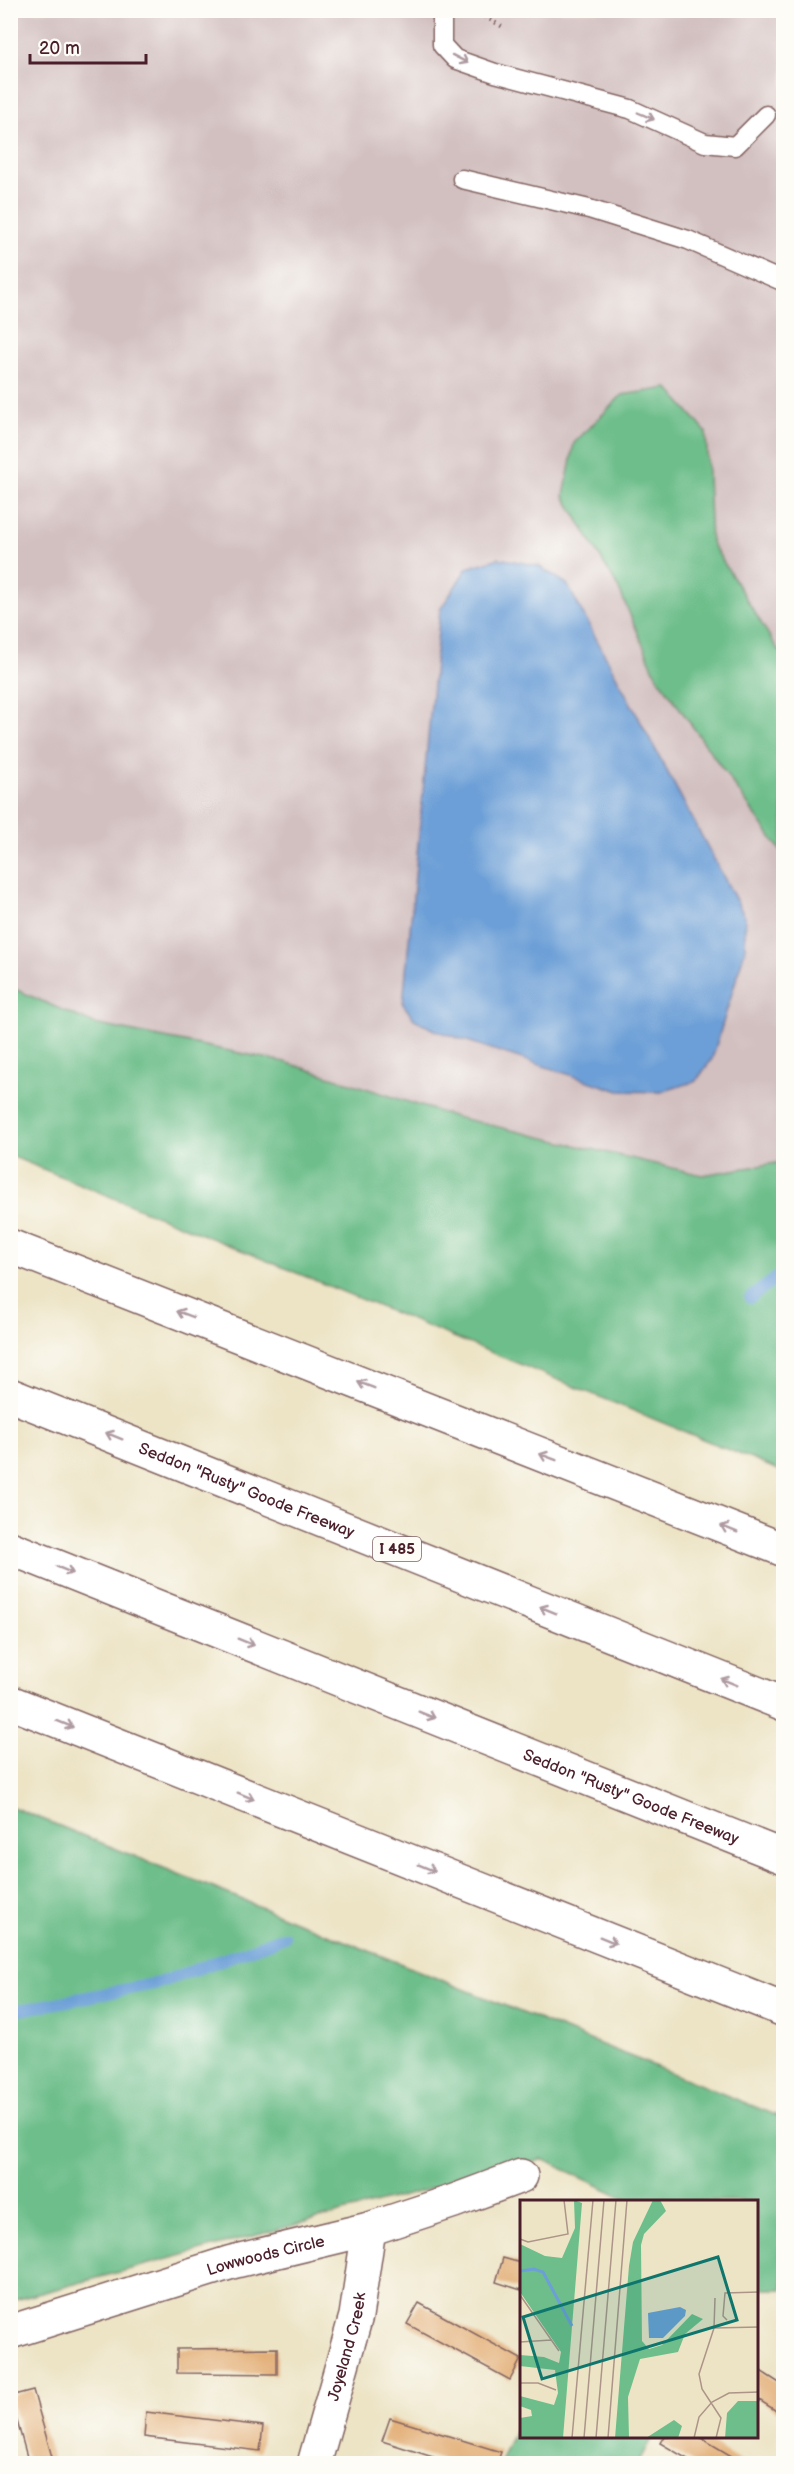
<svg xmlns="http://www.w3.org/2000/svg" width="794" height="2474" font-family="'Balsamiq Sans',sans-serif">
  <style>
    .industrial { fill: #d2bfc0 }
    .forest { fill: #6dbe8a; stroke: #5c6e5a; stroke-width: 1.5 }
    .water { fill: #6c9fd7; stroke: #5b5f81; stroke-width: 1.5 }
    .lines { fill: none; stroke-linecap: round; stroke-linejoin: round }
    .stream { stroke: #6c9fd7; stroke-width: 12 }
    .building { fill: #e3b079 }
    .lane-casing { stroke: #836461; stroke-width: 21 }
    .street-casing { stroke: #836461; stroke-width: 36 }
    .highway-casing { stroke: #836461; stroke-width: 36 }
    .path { stroke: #836461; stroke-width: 4; stroke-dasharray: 1.5 4.5; stroke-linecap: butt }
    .lane { stroke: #fff; stroke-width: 18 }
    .street { stroke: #fff; stroke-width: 33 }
    .highway { stroke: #fff; stroke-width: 33 }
    .oneway { stroke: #ae9aa0 }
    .labels { text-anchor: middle; stroke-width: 4.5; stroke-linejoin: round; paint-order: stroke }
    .shield { fill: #fdfcf7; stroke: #806168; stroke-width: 1.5 }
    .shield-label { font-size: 15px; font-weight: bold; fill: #4a1f2b }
    .street-label { font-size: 16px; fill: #4a1f2b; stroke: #fdfcf7 }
    .inset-river { fill: none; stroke: #6c9fd7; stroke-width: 3 }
    .inset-road { fill: none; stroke: #ac9588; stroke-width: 1.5 }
    .view { fill: #0f766e; fill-opacity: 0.15; stroke: #0f766e; stroke-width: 3 }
    .inset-edge { fill: none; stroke: #4a1f2b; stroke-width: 3 }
  </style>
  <rect width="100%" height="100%" fill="#fdfcf7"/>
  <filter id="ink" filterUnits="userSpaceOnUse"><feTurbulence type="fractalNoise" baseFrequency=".0167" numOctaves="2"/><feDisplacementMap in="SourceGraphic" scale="12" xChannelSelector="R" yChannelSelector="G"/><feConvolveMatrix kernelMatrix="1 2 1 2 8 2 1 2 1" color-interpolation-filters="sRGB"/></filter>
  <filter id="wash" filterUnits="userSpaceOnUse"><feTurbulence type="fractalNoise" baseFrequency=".008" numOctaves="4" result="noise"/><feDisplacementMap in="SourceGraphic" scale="24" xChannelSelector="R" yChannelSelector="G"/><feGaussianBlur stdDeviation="1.35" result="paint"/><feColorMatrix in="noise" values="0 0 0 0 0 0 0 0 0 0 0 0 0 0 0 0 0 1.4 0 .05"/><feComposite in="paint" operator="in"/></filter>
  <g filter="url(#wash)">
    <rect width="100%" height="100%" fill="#ede4c6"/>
    <!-- industrial -->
    <path class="industrial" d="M10,11H783V1367L11,1048Z"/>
    <!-- forest -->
    <path class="forest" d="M668,388L706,432L711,542L778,650L783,653V854L656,675L618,587L564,496L574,443L622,395Z
      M10,987L94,1024L285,1062L452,1116L702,1175L783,1162V1472L11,1156Z
      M10,1806L783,2118V2289H757L756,2201H631L542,2159L11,2301Z
      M521,2416V2436L652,2437L638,2463H501Z"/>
    <!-- water -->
    <path class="water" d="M499,558L539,566L567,584L745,917V950L712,1059L696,1081L661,1092L619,1091L434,1030L414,1019L403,1004L440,610L467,568Z"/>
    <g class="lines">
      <!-- stream -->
      <path class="stream" d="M750,1298L784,1272
        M10,2012L159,1983L284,1937"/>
    </g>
    <g id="blocks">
      <!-- building -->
      <path class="building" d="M503,2258L521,2263V2290L496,2282Z
        M419,2303L521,2359L510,2380L407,2324Z
        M277,2348V2374L177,2373V2349Z
        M756,2368L784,2386V2416L756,2398Z
        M33,2390L54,2464H29L10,2396Z
        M146,2412L263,2426L260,2451L144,2437Z
        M390,2418L501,2452L497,2464H455L382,2441Z
        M664,2436H698L745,2464H696L660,2443Z"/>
    </g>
  </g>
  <g filter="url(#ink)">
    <use href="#blocks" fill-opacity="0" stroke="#836461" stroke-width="1.5"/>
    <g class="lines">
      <defs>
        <path id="lane" d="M444,10L442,18V45L455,59L495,73L630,109L705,143L735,146L766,115
          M462,179L589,209L688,240L784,282"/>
        <g id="street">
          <path id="s1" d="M10,2332L232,2262L369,2229L454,2201L521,2176"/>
          <path id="s2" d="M314,2464L356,2316L369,2229"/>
        </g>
        <g id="highway">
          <path d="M10,1246L784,1550"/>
          <path id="s3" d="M10,1395L784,1704"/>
          <path id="s4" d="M10,1548L784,1857"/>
          <path d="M10,1702L784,2010"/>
        </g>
      </defs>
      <!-- lane casing -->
      <use href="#lane" class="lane-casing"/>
      <!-- street casing -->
      <use href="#street" class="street-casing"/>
      <!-- highway casing -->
      <use href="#highway" class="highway-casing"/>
      <!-- path -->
      <path class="path" d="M474,11L505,28"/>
      <!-- lane -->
      <use href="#lane" class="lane"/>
      <!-- street -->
      <use href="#street" class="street"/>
      <!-- highway -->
      <use href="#highway" class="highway"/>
    </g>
    <!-- one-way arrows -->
    <defs><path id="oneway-shaft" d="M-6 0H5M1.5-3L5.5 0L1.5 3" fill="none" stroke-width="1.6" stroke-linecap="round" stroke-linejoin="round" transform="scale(1.5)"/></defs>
    <g class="oneway">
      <use href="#oneway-shaft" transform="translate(460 59) rotate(27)"/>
      <use href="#oneway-shaft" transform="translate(646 116) rotate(23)"/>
      <use href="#oneway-shaft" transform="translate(185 1314) rotate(-159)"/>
      <use href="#oneway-shaft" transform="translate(366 1385) rotate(-159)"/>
      <use href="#oneway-shaft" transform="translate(114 1436) rotate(-158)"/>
      <use href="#oneway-shaft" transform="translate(548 1457) rotate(-159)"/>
      <use href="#oneway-shaft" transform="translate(729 1529) rotate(-158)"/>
      <use href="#oneway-shaft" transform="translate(65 1570) rotate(22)"/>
      <use href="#oneway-shaft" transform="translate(548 1610) rotate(-158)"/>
      <use href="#oneway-shaft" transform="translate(246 1642) rotate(22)"/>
      <use href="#oneway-shaft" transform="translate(729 1682) rotate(-158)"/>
      <use href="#oneway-shaft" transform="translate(427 1715) rotate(22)"/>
      <use href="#oneway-shaft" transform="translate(65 1724) rotate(22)"/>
      <use href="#oneway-shaft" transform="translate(246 1796) rotate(22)"/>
      <use href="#oneway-shaft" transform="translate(427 1868) rotate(22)"/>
      <use href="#oneway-shaft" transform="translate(608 1940) rotate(22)"/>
    </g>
  </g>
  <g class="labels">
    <!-- shield labels -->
    <rect class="shield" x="373" y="1537" width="48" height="24" rx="4.5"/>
    <g class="shield-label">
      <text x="397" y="1554">I 485</text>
    </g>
    <!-- street labels -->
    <g class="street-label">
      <text dy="6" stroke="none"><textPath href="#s3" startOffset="255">Seddon "Rusty" Goode Freeway</textPath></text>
      <text dy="6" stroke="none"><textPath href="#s4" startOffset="669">Seddon "Rusty" Goode Freeway</textPath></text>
      <text dy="6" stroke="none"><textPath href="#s1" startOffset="267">Lowwoods Circle</textPath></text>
      <text dy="6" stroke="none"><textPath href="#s2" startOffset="122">Joyeland Creek</textPath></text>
    </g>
  </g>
  <!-- overview -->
  <g transform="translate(520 2200)">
    <rect width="238" height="238" fill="#ede4c6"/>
    <path d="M54,0L62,3L43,238H0V218L12,216L11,210L0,206V196L34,205L38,193L35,170L0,166V155L24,157L39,163L41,152L0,92V44L25,56L42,58L55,28ZM133,0H140L146,11L124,34L121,45L122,141L129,149L142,145L172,114L183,119L165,134L158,152L120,159L108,197L109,238H95L109,66L113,42ZM218,201H238V238H205L207,213ZM154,220L162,226L158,238H126Z" fill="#6dbe8a"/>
    <path d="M160,107L166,110L165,116L143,138H129L128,113Z" fill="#6c9fd7"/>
    <path class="inset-river" d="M0,71L14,69L23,72L52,126"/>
    <path class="inset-road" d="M0,39L8,42L48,34L44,0M0,95L39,151M195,98L194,128L179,174L182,189L201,218L196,238M207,120L203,116L205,93L239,92M194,128L239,127M0,142L31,140M0,183H18L36,190M52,238L73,0M64,238L84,0M76,238L96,0M88,238L107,0M174,238L179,217L192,202L209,193L239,192"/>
    <path class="view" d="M198,57L217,120L22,179L3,117Z"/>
    <rect width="238" height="238" class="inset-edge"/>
  </g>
  <!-- margin -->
  <rect width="794" height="2474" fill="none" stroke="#fdfcf7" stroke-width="36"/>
  <!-- scale -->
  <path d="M30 54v9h116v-9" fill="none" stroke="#4a1f2b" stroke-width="3"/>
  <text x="39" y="54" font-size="18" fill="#4a1f2b" stroke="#fdfcf7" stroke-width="4.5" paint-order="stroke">20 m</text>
</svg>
